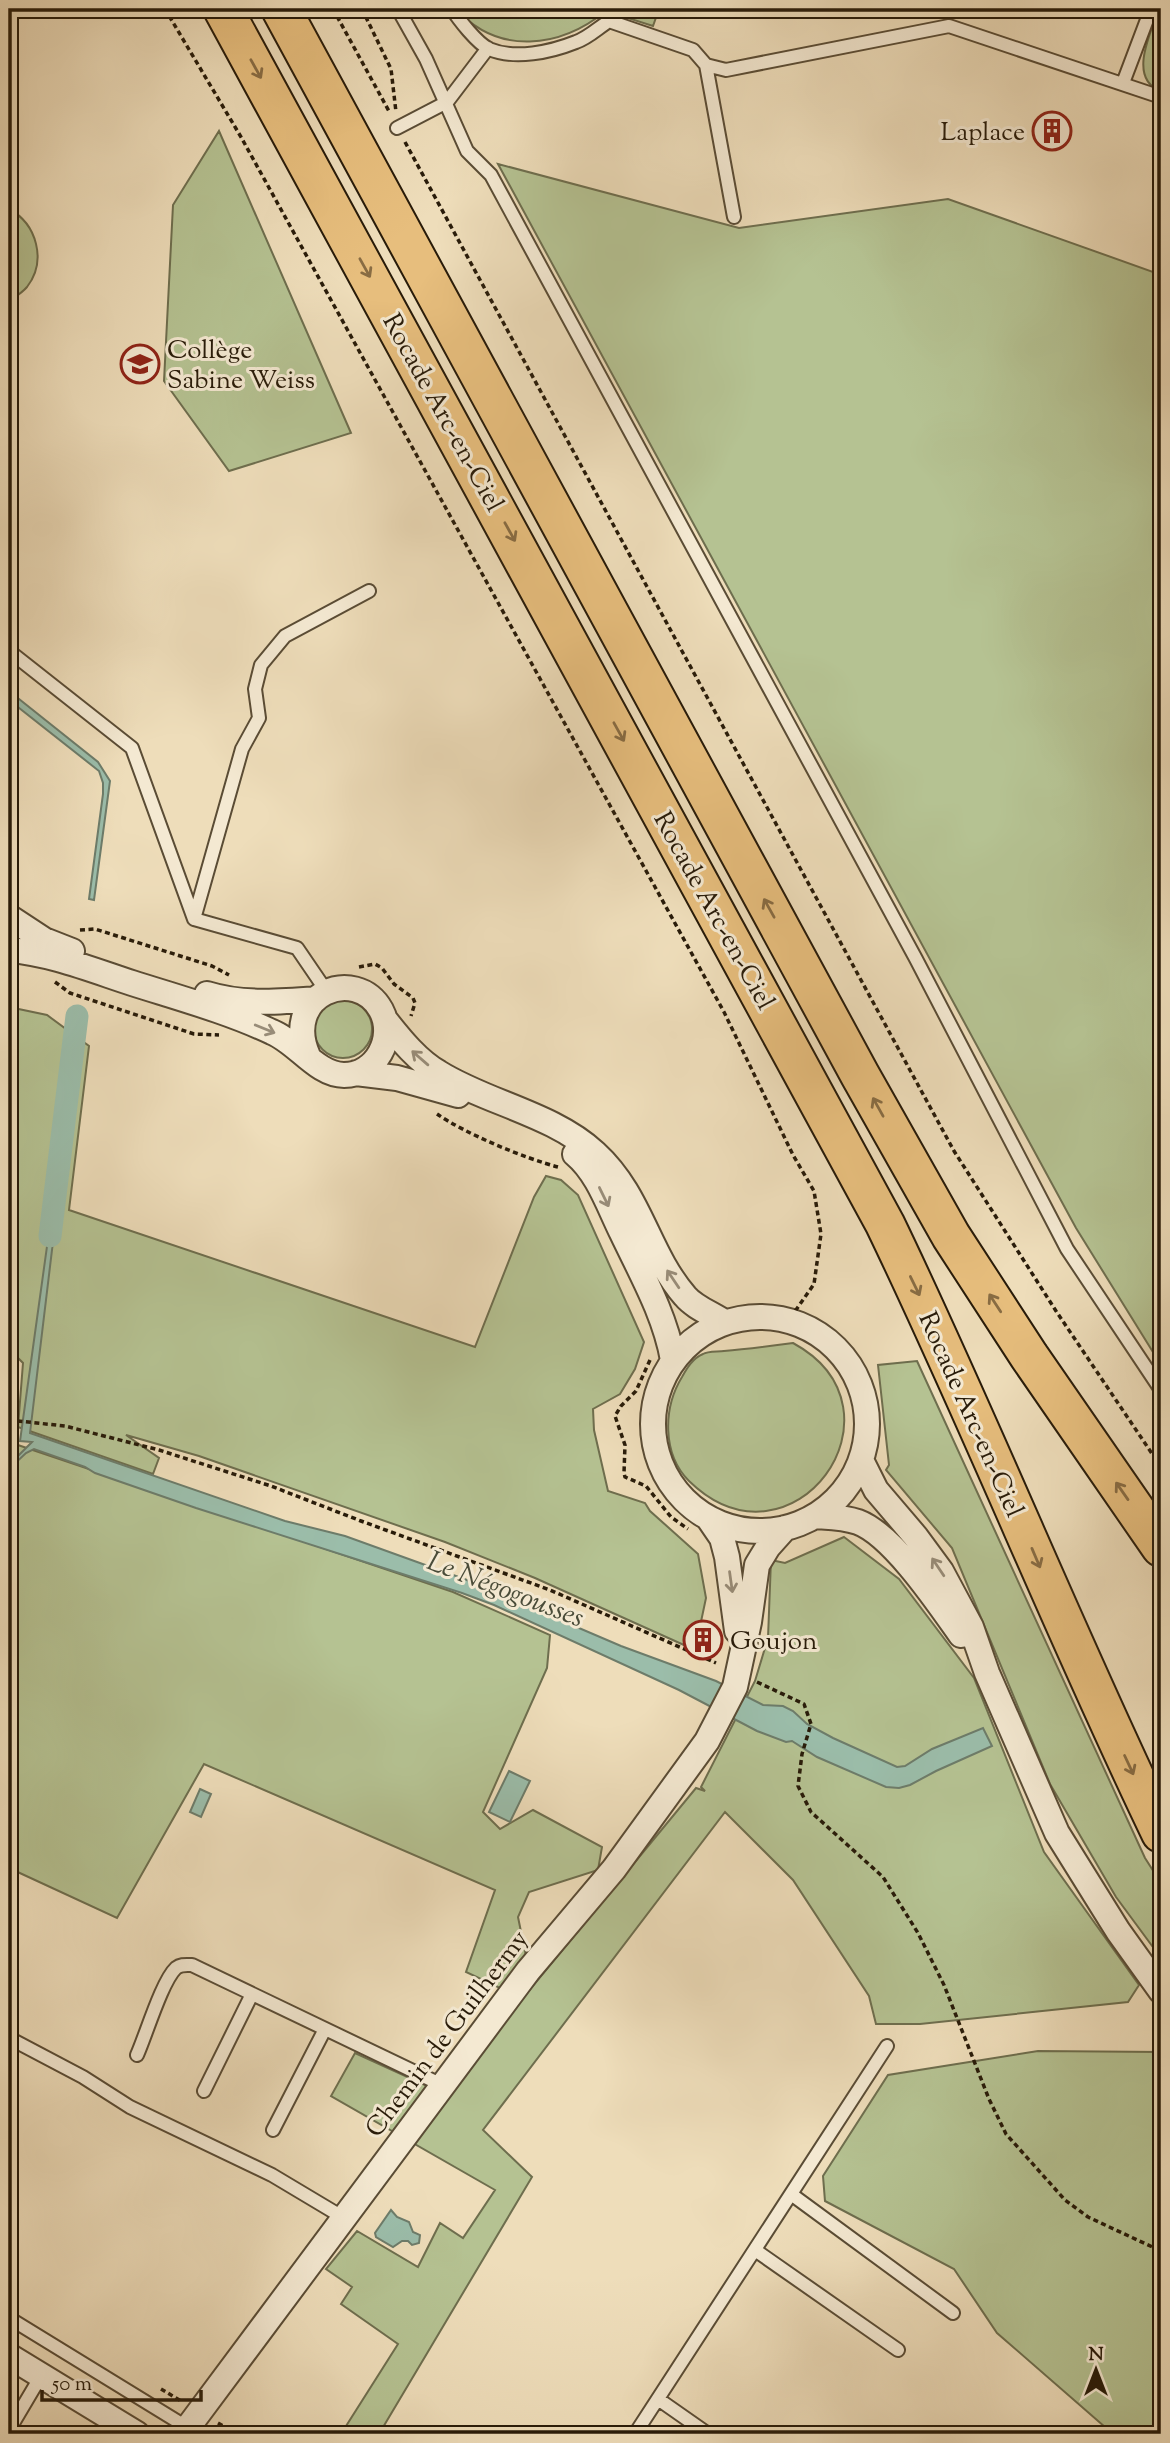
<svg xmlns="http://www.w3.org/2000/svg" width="1170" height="2443" font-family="'Sorts Mill Goudy',serif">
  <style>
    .green { fill: #b5c292; stroke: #6e6e4e; stroke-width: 2 }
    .water { fill: #9bbdaa; stroke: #6d7c6a; stroke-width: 2 }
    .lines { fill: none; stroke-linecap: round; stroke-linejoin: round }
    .canal { stroke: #9bbdaa; stroke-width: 23 }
    .lane-casing { stroke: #5a4c35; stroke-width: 16 }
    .street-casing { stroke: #5a4c35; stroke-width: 28 }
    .highway-casing { stroke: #281b09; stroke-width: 42 }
    .path { stroke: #281b09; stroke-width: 3.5; stroke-dasharray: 5 3.5; stroke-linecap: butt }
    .lane { stroke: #f4e9d2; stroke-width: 12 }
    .street { stroke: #f4e9d2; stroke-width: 24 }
    .highway { stroke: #e7be7d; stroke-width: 38 }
    .oneway { stroke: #886c43 }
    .oneway2 { stroke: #988c78 }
    .labels { text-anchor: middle; stroke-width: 6; stroke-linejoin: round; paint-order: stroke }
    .poi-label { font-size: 26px; fill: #281b09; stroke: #f4e9d2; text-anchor: start }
    .street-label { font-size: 26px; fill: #281b09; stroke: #f4e9d2 }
    .water-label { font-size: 28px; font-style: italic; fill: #4a4c39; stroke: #f4e9d2 }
  </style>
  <rect width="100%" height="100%" fill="#eeddba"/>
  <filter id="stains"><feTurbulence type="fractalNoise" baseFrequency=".00286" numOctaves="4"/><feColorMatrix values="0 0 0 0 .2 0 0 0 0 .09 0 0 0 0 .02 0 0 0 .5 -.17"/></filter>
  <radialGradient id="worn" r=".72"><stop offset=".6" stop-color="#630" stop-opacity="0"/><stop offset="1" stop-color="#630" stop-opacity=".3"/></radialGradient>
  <!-- green -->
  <path class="green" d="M456,9H659L653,26L606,11C560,48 499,56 456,9Z
    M1159,9H1161V91C1127,79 1151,32 1159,9Z
    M219,131L351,433L229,471L164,381L173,205Z
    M498,164L739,228L948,199L1156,273L1161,279V1365L1076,1228Z
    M9,209C37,224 47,261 27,287C22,293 15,297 9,301Z
    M314 1029a29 29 0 1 1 58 0a29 29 0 1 1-58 0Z
    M9,1007L47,1015L89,1046L69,1210L475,1347L534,1197L546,1176L561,1180L578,1195L644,1342L635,1369L620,1394L593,1409L594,1430L608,1491L645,1503L650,1511L698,1554L706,1598L695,1650L535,1578L445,1542L199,1456L126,1435L159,1458L153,1474L18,1427L23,1363L9,1349Z
    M793,1343C916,1410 792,1581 689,1481C662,1454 663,1408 682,1377C687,1368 693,1358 703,1354C708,1351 718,1352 724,1351C747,1349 770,1346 793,1343Z
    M917,1361L1145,1858L1161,1883V1958L1116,1897L1050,1784L952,1548L886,1470L889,1465L878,1365Z
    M9,1442L453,1592L550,1635L547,1668L483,1812L500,1829L533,1810L602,1847L598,1870L529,1892L518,1917L526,1956L502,1989L466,1972L495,1890L204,1764L117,1918L9,1868Z
    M844,1537L899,1579L974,1678L1044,1852L1139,1985L1128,2002L920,2024H876L869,1996L793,1880L725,1812L483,2130L532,2177L379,2434H341L398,2344L341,2304L352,2287L326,2269L357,2231L418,2267L440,2223L463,2238L495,2190L331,2096L355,2053L449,2096L522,1999L696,1788L705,1791L701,1787L755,1681L768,1638L771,1560L785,1563Z
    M1038,2051L1161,2052V2434H1113L997,2333L954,2269L825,2201L823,2176L888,2075Z"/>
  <!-- water -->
  <path class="water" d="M9,691L98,762L110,781L94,900L89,899L103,794V783L99,771L9,700Z
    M74,1015L80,1017L30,1433L285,1521L345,1536L467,1580L621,1646L716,1681L763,1705L783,1706L793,1711L807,1724L833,1738L897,1767L905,1766L932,1749L983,1728L992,1746L936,1771L910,1785L899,1788L886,1787L817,1757L792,1741L786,1742L757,1731L679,1690L494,1605L462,1593L196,1508L95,1473L85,1467L34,1449L26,1453L9,1469V1465L32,1442L20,1441L73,1059Z
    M509,1771L530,1781L510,1822L489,1812Z
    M200,1789L211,1794L201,1817L190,1812Z
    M391,2210L397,2217L409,2222L413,2232L420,2235L419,2243L412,2245L408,2241H402L393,2247L376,2237L375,2233Z"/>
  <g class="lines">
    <!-- canal -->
    <path class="canal" d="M50,1236L77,1016"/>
    <defs>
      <path id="lane" d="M398,9L426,59L467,151L491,175L916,959L1067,1249L1161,1390
        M452,9C459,20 477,43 489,49C515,60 551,52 576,42C588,38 598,28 609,21L693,50L706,65L726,70L949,26L1161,97
        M706,65L734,217
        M1123,83L1151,9
        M397,128L447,102L488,48
        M9,651L132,748L194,919
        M327,992L297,948L194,919L242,749L259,718L255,689L261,665L285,636L369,591
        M9,2038L83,2077L130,2107L272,2175L344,2218
        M137,2055C146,2035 162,1981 176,1968C181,1964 186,1965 192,1965L442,2085
        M204,2091L252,1994
        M273,2130L325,2029
        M791,2194L953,2313
        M755,2250L898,2350
        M9,2318L198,2434
        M658,2399L708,2434
        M9,2430L41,2376
        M635,2434L887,2046"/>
      <path id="street" d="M9,917L44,940L72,951
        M9,950C50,953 92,970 132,983C179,998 227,1011 272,1032C297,1042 317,1075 344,1075C376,1075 396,1038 381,1010C356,965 281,994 308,1056
        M207,994C242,1005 280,1002 316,999
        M386,1021C401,1040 418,1061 439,1073C487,1103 553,1114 595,1153C641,1195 647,1252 685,1296C694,1307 712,1314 724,1322
        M356,1073L397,1078L458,1095
        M575,1154C598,1173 609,1207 622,1233C642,1275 665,1315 673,1360
        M653 1424a107 107 0 1 1 214 0a107 107 0 1 1-214 0Z
        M861,1460L876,1490L916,1537L941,1571L971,1627L987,1673L1057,1833L1118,1931L1161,1991
        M815,1516C830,1517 844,1517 858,1522C893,1535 939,1604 961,1635
        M709,1519L722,1538L727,1557L737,1631
        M9,2356L137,2434
        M183,2434L528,1971L614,1869L707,1741L735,1687L749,1622L757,1565L768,1547L785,1528"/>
      <path id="highway" d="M223,9L885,1224C982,1425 1064,1632 1161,1833
        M281,9L860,1075L951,1236L1029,1356L1161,1547"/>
    </defs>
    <!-- lane casing -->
    <use href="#lane" class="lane-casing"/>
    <!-- street casing -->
    <use href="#street" class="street-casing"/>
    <!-- highway casing -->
    <use href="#highway" class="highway-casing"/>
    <!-- path -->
    <path class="path" d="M165,9L241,137L724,1012L793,1155L814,1191L821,1234L814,1284L789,1320
      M333,9L390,113
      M362,9L391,69L396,112
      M405,142L954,1151L1056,1311L1161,1467
      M80,930L95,929L212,966L229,975
      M359,967L375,964L382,968L394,984L413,998L415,1003L411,1016
      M55,982L70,993L194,1034L219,1035
      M437,1114C466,1134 524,1158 558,1167
      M650,1360L636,1391L621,1406L615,1416L625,1445L624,1473L625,1477L646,1486L671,1517L688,1529
      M9,1420L65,1426L159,1450L271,1486L361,1521L550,1590L716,1663
      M757,1682L804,1704L811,1724L802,1754L798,1786L811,1812L883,1877L918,1933L944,1985L989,2099L1006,2134L1065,2200L1088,2217L1161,2251
      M161,2389L181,2401
      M218,2423L237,2434"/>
    <!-- lane -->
    <use href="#lane" class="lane"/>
    <!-- street -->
    <use href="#street" class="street"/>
    <!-- highway -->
    <use href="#highway" class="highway"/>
  </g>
  <!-- one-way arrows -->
  <defs><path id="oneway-shaft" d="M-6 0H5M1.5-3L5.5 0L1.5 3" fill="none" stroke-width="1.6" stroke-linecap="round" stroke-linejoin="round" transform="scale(1.75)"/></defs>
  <g class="oneway">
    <use href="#oneway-shaft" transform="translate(256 69) rotate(61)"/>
    <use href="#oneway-shaft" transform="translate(365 268) rotate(61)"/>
    <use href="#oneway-shaft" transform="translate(510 532) rotate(61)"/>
    <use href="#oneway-shaft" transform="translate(619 732) rotate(61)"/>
    <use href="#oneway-shaft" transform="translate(769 908) rotate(-119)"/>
    <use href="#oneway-shaft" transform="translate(878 1107) rotate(-119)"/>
    <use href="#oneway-shaft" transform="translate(915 1286) rotate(64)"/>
    <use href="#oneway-shaft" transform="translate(995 1303) rotate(-123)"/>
    <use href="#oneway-shaft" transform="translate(1122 1491) rotate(-125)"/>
    <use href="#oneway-shaft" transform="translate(1036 1558) rotate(67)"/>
    <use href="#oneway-shaft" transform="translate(1129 1765) rotate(65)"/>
  </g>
  <g class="oneway2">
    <use href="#oneway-shaft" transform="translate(265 1029) rotate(22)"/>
    <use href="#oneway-shaft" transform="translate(420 1058) rotate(-139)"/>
    <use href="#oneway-shaft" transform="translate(604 1197) rotate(64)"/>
    <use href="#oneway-shaft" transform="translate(673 1279) rotate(-124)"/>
    <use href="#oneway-shaft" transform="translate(938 1567) rotate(-124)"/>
    <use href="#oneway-shaft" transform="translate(731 1582) rotate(82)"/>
  </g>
  <!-- icons -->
  <defs>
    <symbol id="building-ring" viewBox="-11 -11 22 22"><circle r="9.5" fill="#f4e9d2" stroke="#8f2418" stroke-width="1.5"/><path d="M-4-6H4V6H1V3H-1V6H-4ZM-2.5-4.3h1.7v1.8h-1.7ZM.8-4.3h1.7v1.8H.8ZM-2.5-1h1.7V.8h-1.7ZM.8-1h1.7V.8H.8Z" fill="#8f2418"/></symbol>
    <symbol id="school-ring" viewBox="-11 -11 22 22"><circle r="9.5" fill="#f4e9d2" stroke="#8f2418" stroke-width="1.5"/><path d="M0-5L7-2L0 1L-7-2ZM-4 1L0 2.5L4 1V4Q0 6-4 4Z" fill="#8f2418"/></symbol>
  </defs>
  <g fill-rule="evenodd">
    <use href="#building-ring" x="1030" y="109" width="44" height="44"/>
    <use href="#school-ring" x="118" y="342" width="44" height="44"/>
    <use href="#building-ring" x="681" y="1618" width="44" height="44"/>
  </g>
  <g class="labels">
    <!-- poi labels -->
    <g class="poi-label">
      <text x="1025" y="140" text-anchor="end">Laplace</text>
      <text x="167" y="358">Collège<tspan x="167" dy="30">Sabine Weiss</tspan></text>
      <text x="730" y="1649">Goujon</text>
    </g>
    <!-- street labels -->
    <g class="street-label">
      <text transform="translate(444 412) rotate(61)" y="9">Rocade Arc-en-Ciel</text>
      <text transform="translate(715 910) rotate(61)" y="9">Rocade Arc-en-Ciel</text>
      <text transform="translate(972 1414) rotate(66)" y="9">Rocade Arc-en-Ciel</text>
      <text transform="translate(446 2033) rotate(-53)" y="9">Chemin de Guilhermy</text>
    </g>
    <!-- water labels -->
    <g class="water-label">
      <text transform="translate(506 1588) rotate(21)" y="10">Le Négogousses</text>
    </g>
  </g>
  <!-- margin -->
  <rect width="1170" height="2443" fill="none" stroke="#eeddba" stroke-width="35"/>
  <rect x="10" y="10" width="1149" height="2422" fill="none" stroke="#281b09" stroke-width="3.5"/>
  <rect x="18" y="18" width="1135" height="2408" fill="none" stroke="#281b09" stroke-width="2"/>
  <!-- north arrow -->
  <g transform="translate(1096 2370)" stroke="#f4e9d2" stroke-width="5" paint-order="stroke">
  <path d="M0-5L12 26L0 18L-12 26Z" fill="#281b09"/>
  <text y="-10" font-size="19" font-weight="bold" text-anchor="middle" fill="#281b09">N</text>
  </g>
  <!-- scale -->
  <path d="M42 2390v10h159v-10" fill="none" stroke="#281b09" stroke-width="3.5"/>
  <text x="52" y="2390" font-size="21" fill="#281b09" stroke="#f4e9d2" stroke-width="5" paint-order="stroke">50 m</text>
  <rect width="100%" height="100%" filter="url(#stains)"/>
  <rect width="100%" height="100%" fill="url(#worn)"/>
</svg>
